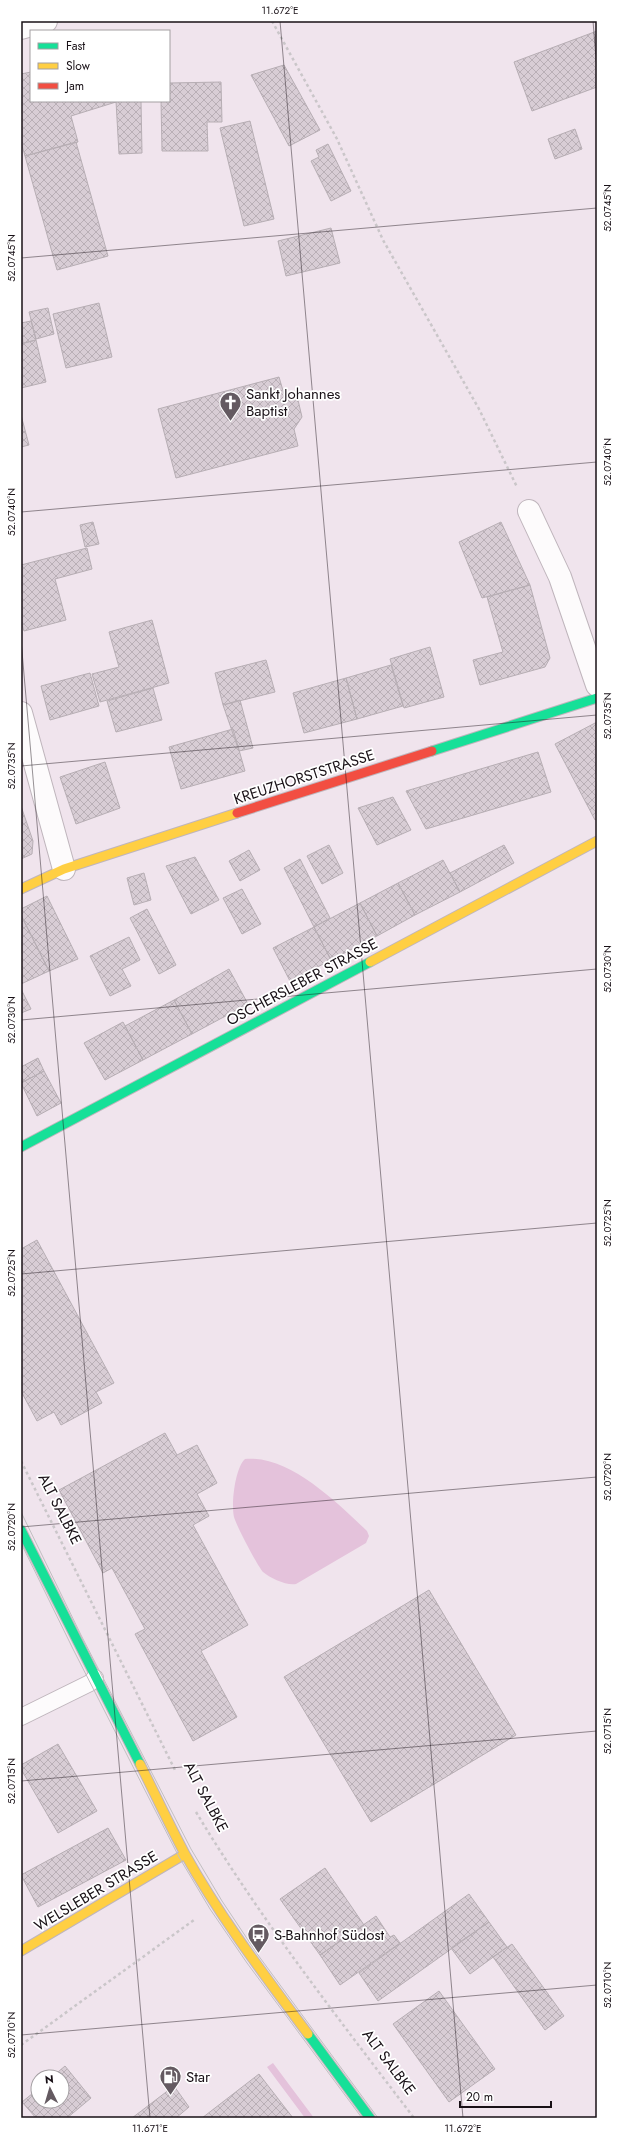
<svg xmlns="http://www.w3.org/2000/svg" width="618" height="2139" font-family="Jost,sans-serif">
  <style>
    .green { fill: #e4c2db }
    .building { fill: url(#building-cross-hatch); stroke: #b7aeb4 }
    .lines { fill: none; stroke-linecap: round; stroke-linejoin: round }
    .lane-casing { stroke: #bfb5bc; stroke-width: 18 }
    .street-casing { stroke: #bfb5bc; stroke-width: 24 }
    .fast-casing { stroke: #bfb5bc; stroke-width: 11 }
    .slow-casing { stroke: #bfb5bc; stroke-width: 11 }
    .jam-casing { stroke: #bfb5bc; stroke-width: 11 }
    .path { stroke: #cac6c9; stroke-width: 2.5; stroke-dasharray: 3 3; stroke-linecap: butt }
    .lane { stroke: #fdfbfc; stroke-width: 16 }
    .street { stroke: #fdfbfc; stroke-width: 22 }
    .fast { stroke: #16e098; stroke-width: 9 }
    .slow { stroke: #ffcf43; stroke-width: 9 }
    .jam { stroke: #f24e42; stroke-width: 9 }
    .tram { stroke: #c1bfc1; stroke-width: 1 }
    .ticks { fill: none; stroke: #181016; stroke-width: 1; stroke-opacity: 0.45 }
    .labels { text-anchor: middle; stroke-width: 3.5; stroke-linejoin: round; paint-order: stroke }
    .poi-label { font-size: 15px; fill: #181016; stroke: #fff; text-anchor: start }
    .street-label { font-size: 15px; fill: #181016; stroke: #fff }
    .neatline { fill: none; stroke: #181016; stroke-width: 1.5 }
    .ticks-label { font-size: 10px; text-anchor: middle; fill: #181016 }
  </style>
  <defs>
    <pattern id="building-cross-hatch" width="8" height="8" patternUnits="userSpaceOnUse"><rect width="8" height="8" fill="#d8cdd5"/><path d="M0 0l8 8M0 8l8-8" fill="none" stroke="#b9afb6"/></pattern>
  </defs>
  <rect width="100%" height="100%" fill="#f0e4ed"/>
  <!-- green -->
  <path class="green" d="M245,1459C290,1455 337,1503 367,1531L369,1536L366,1543L296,1584C287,1586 270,1578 263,1572C258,1567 236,1525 234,1517C231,1504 235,1468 245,1459Z
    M273,2063L314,2118H305L267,2067Z"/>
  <!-- building -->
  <path class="building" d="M597,31V87L532,111L514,62Z
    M284,65L320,130L289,146L251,75Z
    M31,72V101L116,102L71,116L78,142L25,156L21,142V74Z
    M221,82L222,122H207L208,151H162L161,101H169V83Z
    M116,101H141L142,153L119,154Z
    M250,121L274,219L244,226L220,128Z
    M575,129L582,149L555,159L548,139Z
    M76,142L108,256L57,270L25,156Z
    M328,144L351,191L331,201L311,161L319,157L316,150Z
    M331,228L340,263L286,276L278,241Z
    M99,303L112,357L66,368L53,314Z
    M48,308L54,334L36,339L29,312Z
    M31,321L36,340L23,343L21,323Z
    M36,340L46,382L21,388V344Z
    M279,377L284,394L298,400L302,417L294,429L298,446L176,478L158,409Z
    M21,415L29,445L21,447Z
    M93,522L99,544L85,547L80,525Z
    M501,522L530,585L482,598L459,542Z
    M87,548L92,569L55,579L66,620L24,631L21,621V565Z
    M530,585L550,658L545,667L480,685L473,660L503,652L487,597Z
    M152,620L169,683L100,702L92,674L119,667L109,632Z
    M430,647L444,697L404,708L390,659Z
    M266,660L275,692L223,705L215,673Z
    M391,665L403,706L357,719L346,678Z
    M90,673L99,706L50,720L41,686Z
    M346,678L357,719L304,733L293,693Z
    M153,688L162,720L116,732L107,701Z
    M240,700L253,748L239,751L223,705Z
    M597,722V819L595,820L555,744Z
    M233,729L245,771L181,789L169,747Z
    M538,752L551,792L426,829L406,791Z
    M105,762L120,808L76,824L60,777Z
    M393,797L411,830L377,845L358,808Z
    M21,806L33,841L32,854L21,859Z
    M329,845L343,873L322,884L307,856Z
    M504,845L514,863L460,892L450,873Z
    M249,850L260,870L240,881L229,861Z
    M195,857L219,900L191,914L166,866Z
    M300,859L330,918L314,927L284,868Z
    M443,860L460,892L415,915L398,883Z
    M144,873L151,900L134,905L127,878Z
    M398,883L415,915L377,936L360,903Z
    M242,889L261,924L242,934L223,898Z
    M47,896L78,959L49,971L21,915V909Z
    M360,903L377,936L331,960L314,927Z
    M147,909L176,965L159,974L130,918Z
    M21,915L49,971L21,984Z
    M314,927L331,960L290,981L273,948Z
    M129,937L140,960L122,969L131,986L110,996L90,956Z
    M229,969L248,1004L192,1034L174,1000Z
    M21,989L31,1009L21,1013Z
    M174,1000L192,1034L143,1060L125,1026Z
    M123,1022L143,1060L105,1080L84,1043Z
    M38,1058L44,1071L21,1083V1067Z
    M44,1071L61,1103L37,1116L21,1083Z
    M37,1240L114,1383L96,1392L102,1403L61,1425L54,1412L37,1421L21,1391V1249Z
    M165,1433L177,1455L197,1445L217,1483L197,1494L209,1516L193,1525L248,1625L201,1651L237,1717L193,1741L135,1634L145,1629L112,1568L103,1573L59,1490Z
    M429,1590L516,1735L371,1822L284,1677Z
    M58,1744L97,1811L58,1833L21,1769V1765Z
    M108,1828L126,1860L38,1907L21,1875Z
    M325,1868L364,1925L320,1955L280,1899Z
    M469,1894L489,1922L378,2001L359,1973Z
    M376,1916L390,1937L394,1935L400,1943L340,1985L320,1955Z
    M489,1922L507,1947L470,1974L451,1948Z
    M512,1944L564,2016L545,2030L493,1957Z
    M439,1991L495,2069L449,2102L393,2024Z
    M65,2066L91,2098L67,2118H36L22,2102L38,2089V2101H62V2077H52Z
    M259,2074L293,2118H202Z
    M174,2086L189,2107L176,2118H132Z"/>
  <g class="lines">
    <defs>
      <path id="lane" d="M21,1717L90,1683L95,1678"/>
      <path id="street" d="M21,28L46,21
        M529,511L560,577L597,685
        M21,713L64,869"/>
      <path id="fast" d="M432,751L597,698
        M21,1147L370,962
        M21,1530L140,1764
        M308,2034L370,2118"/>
      <path id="slow" d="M21,889L64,869L237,813
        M370,962L597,841
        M140,1764C155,1794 169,1824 185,1854C220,1917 265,1976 308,2034
        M21,1951L185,1854"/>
      <path id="jam" d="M237,813L432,751"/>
    </defs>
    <!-- lane casing -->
    <use href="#lane" class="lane-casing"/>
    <!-- street casing -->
    <use href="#street" class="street-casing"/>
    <!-- fast casing -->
    <use href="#fast" class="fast-casing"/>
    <!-- slow casing -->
    <use href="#slow" class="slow-casing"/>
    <!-- jam casing -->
    <use href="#jam" class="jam-casing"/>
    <!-- path -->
    <path class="path" d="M272,21L337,139L383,240L479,409L517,487
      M21,1461L176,1772
      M196,1812C261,1920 338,2018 414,2118
      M21,2045L194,1920"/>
    <!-- lane -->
    <use href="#lane" class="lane"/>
    <!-- street -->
    <use href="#street" class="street"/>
    <!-- fast -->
    <use href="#fast" class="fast"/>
    <!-- slow -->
    <use href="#slow" class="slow"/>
    <!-- jam -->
    <use href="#jam" class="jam"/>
    <!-- tram -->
    <path class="tram" d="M21,1512L81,1635L191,1849L222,1901L258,1955L378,2118
      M21,1543L73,1649L179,1857L210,1909L247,1963L362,2118"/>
  </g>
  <!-- ticks -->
  <path class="ticks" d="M280,21L463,2118M593,21L597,71M21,258L597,208M21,512L597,462M21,640L150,2118M21,766L597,715M21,1020L597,969M21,1274L597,1223M21,1527L597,1477M21,1781L597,1731M21,2035L597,1985"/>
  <!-- icons -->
  <defs>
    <symbol id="church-pin" viewBox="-11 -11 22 30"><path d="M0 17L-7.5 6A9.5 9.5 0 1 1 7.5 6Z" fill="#645a61" stroke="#fff"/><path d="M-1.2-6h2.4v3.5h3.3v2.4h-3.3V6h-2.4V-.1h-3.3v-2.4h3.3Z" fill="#fff"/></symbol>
    <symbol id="bus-pin" viewBox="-11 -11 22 30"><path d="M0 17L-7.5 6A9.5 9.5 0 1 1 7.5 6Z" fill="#645a61" stroke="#fff"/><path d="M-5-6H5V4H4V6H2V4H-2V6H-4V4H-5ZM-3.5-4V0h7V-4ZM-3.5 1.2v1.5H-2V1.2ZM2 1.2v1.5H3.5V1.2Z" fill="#fff"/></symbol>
    <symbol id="fuel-pin" viewBox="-11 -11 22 30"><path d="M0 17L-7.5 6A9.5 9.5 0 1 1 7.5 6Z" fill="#645a61" stroke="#fff"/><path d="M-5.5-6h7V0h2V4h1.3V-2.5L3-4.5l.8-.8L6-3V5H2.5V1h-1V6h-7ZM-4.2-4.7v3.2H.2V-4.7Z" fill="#fff"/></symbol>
  </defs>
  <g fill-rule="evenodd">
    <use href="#church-pin" x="218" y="390" width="25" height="34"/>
    <use href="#bus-pin" x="246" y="1922" width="25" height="34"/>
    <use href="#fuel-pin" x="158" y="2064" width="25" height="34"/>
  </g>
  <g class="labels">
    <!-- poi labels -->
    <g class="poi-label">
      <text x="246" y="399">Sankt Johannes<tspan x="246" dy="17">Baptist</tspan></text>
      <text x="274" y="1940">S-Bahnhof Südost</text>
      <text x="186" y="2082">Star</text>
    </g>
    <!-- street labels -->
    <g class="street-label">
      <text transform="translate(304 777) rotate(-18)" y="5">KREUZHORSTSTRASSE</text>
      <text transform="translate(302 982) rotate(-28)" y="5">OSCHERSLEBER STRASSE</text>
      <text transform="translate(60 1509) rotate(63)" y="5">ALT SALBKE</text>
      <text transform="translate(206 1797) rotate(62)" y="5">ALT SALBKE</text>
      <text transform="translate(96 1891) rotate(-31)" y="5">WELSLEBER STRASSE</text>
      <text transform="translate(389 2062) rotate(53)" y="5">ALT SALBKE</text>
    </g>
  </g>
  <!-- border -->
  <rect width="618" height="2139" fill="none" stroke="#ffffff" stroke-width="44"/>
  <!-- legend -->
  <rect x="30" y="30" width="140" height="72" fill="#ffffff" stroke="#a39fa2"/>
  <rect x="38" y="43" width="20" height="6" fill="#16e098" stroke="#a39fa2"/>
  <text x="66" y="50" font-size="12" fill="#181016">Fast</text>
  <rect x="38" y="63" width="20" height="6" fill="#ffcf43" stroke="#a39fa2"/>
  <text x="66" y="70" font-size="12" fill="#181016">Slow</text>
  <rect x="38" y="83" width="20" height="6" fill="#f24e42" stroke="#a39fa2"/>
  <text x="66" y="90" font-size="12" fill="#181016">Jam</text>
  <!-- north arrow -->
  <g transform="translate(50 2089) rotate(355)"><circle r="19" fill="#ffffff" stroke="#a39fa2"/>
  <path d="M0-3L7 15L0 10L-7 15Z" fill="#645a61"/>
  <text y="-6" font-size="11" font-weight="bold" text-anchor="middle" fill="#181016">N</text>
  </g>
  <!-- scale -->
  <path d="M460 2101v6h91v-6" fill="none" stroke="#181016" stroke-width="2"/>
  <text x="466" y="2101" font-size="12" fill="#181016" stroke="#ffffff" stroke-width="3" paint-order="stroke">20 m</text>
  <rect x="22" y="22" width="574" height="2095" class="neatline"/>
  <g class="ticks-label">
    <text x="280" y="14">11.672°E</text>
    <text transform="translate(607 208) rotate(-90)" y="4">52.0745°N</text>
    <text transform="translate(11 258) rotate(-90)" y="4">52.0745°N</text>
    <text transform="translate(607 462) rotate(-90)" y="4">52.0740°N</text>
    <text transform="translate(11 512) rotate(-90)" y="4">52.0740°N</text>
    <text transform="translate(607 716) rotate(-90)" y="4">52.0735°N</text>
    <text transform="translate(11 766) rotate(-90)" y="4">52.0735°N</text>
    <text transform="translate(607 969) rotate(-90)" y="4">52.0730°N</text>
    <text transform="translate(11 1020) rotate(-90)" y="4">52.0730°N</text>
    <text transform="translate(607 1223) rotate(-90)" y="4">52.0725°N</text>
    <text transform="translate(11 1273) rotate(-90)" y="4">52.0725°N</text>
    <text transform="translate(607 1477) rotate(-90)" y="4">52.0720°N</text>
    <text transform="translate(11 1527) rotate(-90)" y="4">52.0720°N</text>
    <text transform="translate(607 1731) rotate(-90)" y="4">52.0715°N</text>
    <text transform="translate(11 1781) rotate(-90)" y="4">52.0715°N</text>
    <text transform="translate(607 1985) rotate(-90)" y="4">52.0710°N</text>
    <text transform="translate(11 2035) rotate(-90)" y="4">52.0710°N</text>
    <text x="150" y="2132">11.671°E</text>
    <text x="463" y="2132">11.672°E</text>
  </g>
</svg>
